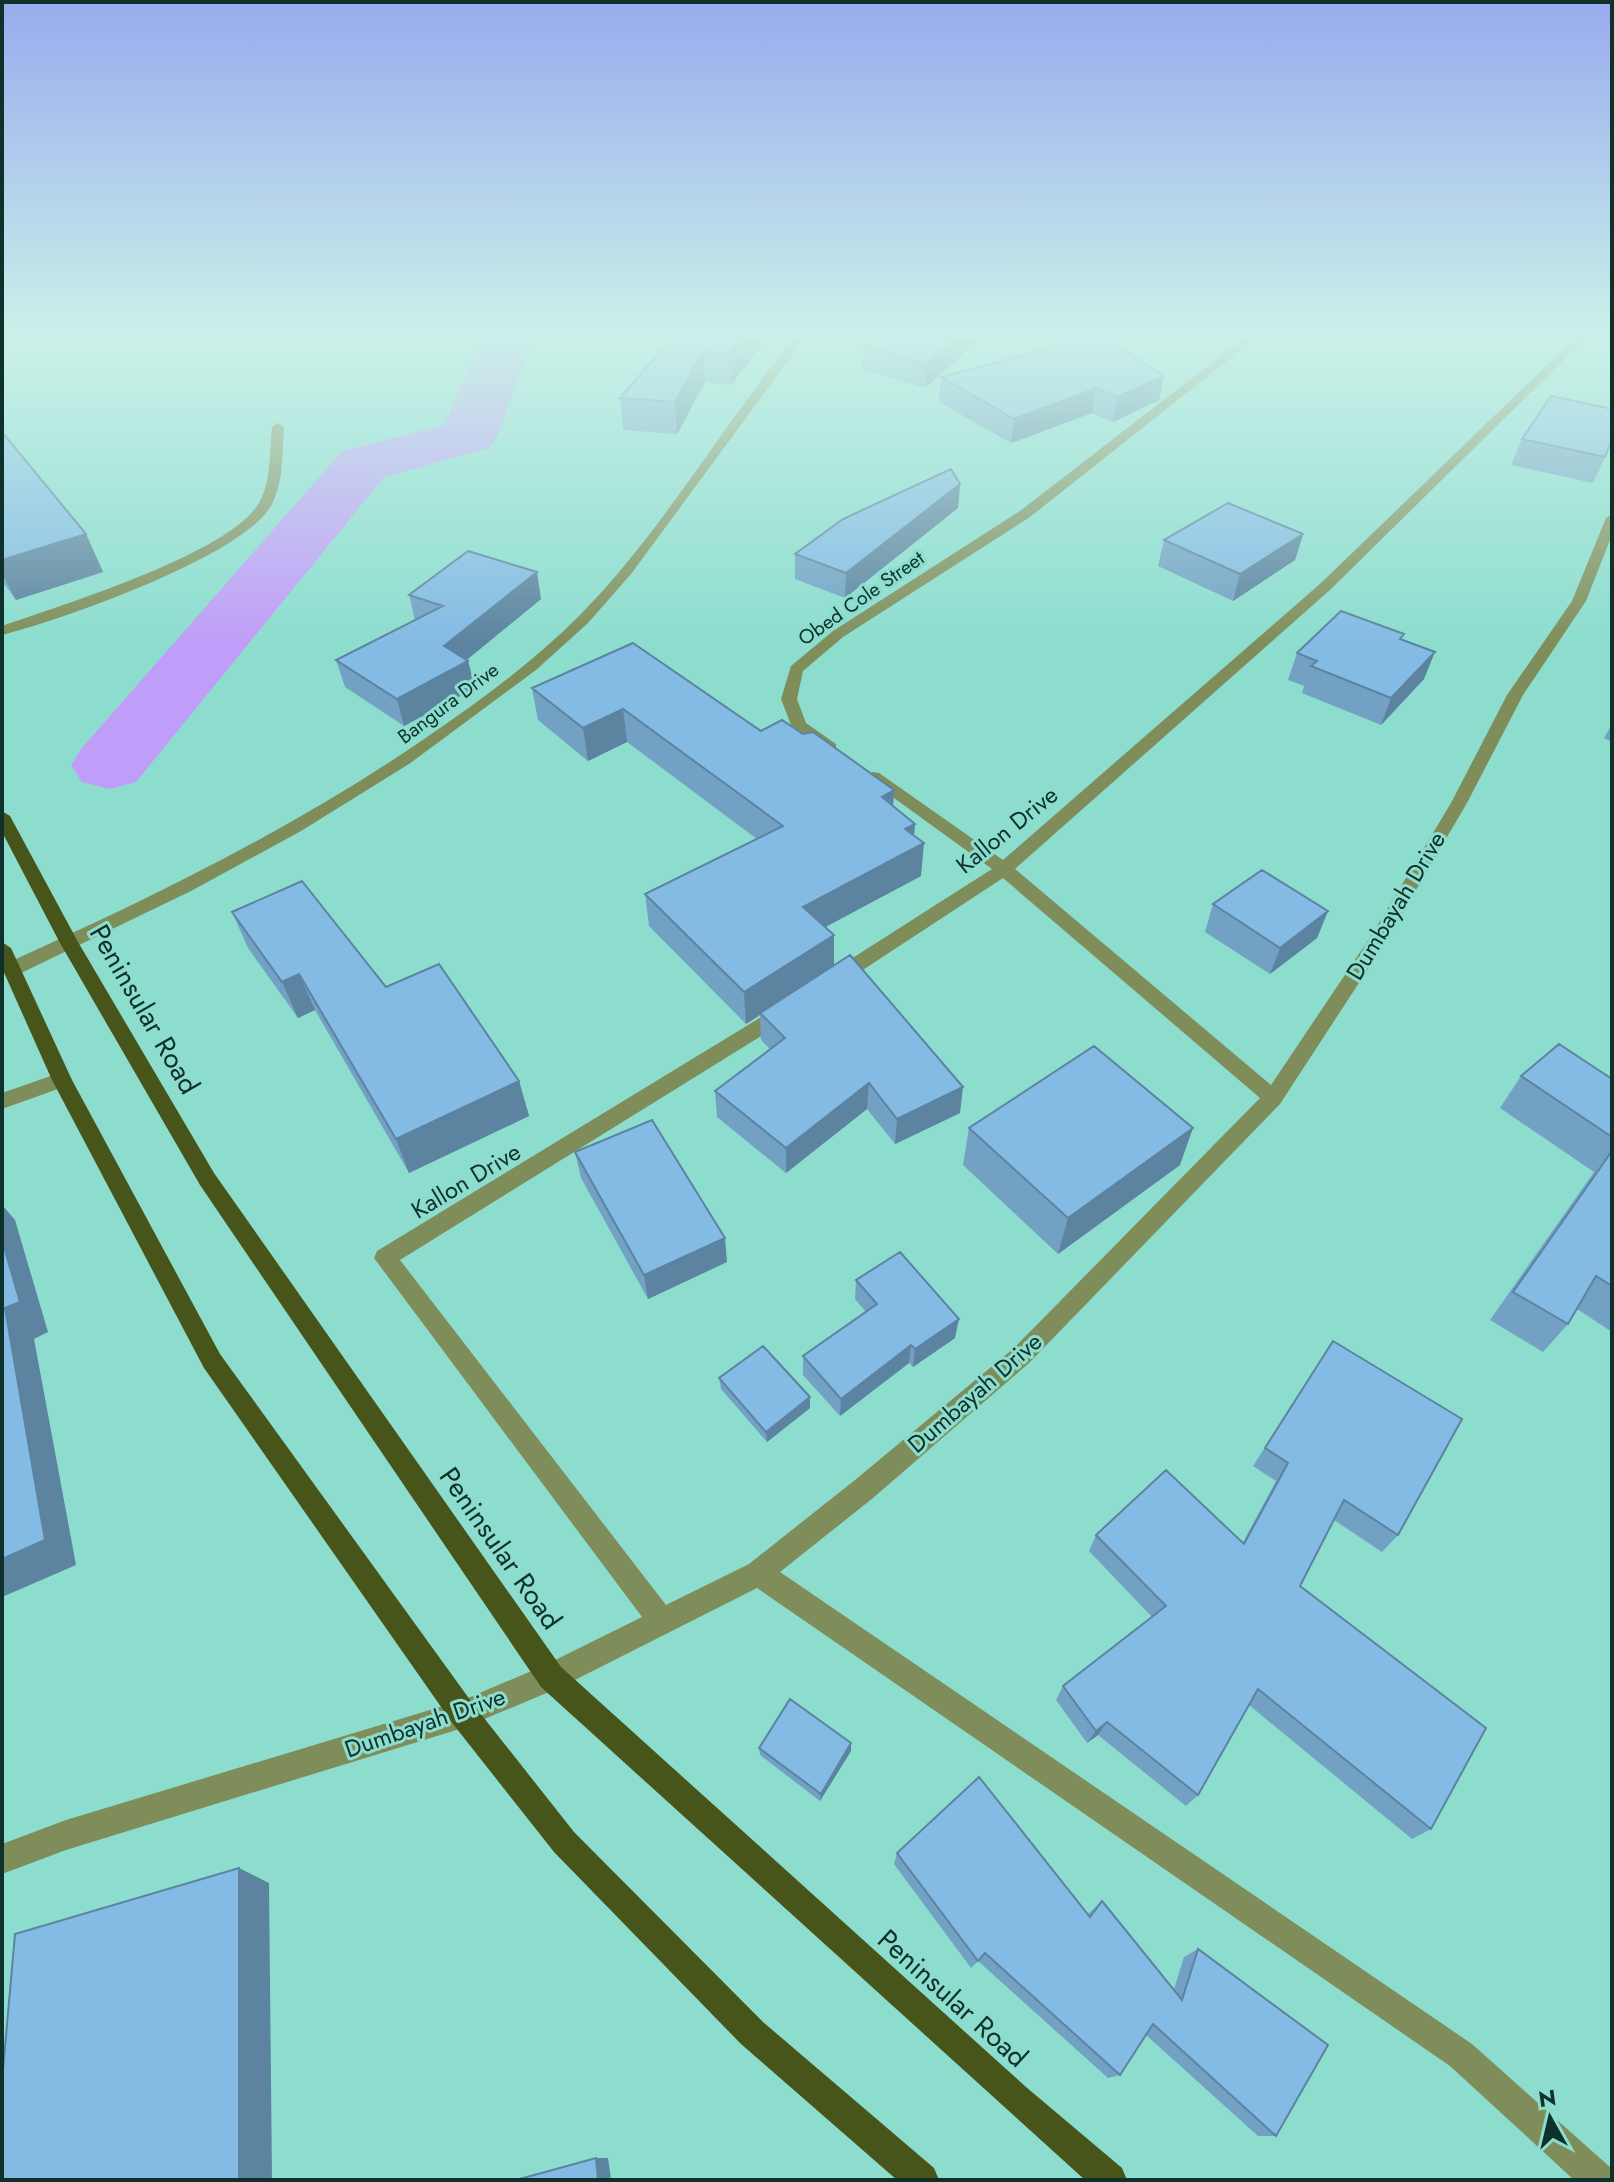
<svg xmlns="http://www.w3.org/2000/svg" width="1614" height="2182" font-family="Jost,sans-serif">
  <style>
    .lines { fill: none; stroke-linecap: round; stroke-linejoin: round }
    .river { fill: #c09df8; fill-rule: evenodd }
    .lane { fill: #7f8d5a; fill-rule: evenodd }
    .street { fill: #7f8d5a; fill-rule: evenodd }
    .primary { fill: #47551a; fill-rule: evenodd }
    .wall { fill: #72a1c4 }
    .shaded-wall { fill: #5c83a0 }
    .building { fill: #84bbe4; stroke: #5c83a0; stroke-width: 2 }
    .labels { text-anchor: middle; stroke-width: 6; stroke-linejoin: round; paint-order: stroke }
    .far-street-label { font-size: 20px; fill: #0e312c; stroke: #8cddce }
    .street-label { font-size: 24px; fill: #0e312c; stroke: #8cddce }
    .near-street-label { font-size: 28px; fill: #0e312c; stroke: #8cddce }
  </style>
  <rect width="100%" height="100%" fill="#8cddce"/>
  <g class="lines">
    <!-- river -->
    <path class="river" d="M480,338H532L498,436L489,448L384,477L136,782L109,789L82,782L71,765L82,748L342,451L445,425Z"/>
    <!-- lane -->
    <path class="lane" d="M278,423L284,427C282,452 284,483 271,506C241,557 61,620 2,635V626C62,605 224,555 257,506C272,485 269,451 272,427Z"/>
    <!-- street -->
    <path class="street" d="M794,338H805L631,574L588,623L536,670L409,764L301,831L191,891L19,974H5L3,969L5,964C151,898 295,828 427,737C480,701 533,662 579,616C661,533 720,429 794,338Z
      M1244,338H1256L1030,517L843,637L803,671L797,699L806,723L836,744V750H824L791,725L781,699L791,666L833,631L1020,511Z
      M1575,338H1586L1331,589L1015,869L1271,1085L1371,936L1451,803L1507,695L1572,601L1606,518L1612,514V535L1586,601L1523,695L1467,803L1383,946L1280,1104L1030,1362L873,1498L780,1572L1472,2044L1611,2168L1612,2180H1574L1450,2066L757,1588L561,1687L463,1728L66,1850L2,1874V1844L66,1820L463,1700L541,1667L642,1617L374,1258L377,1251L776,1008L783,1006L793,1013L790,1018L400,1260L666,1605L749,1564L855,1480L1014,1348L1260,1098L1003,878L843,983H829L827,978L829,973L992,869L865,777L873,772L879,773L1003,860L1321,583Z
      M62,1072L69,1075L72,1080L69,1085L2,1109V1093Z"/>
    <!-- primary -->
    <path class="primary" d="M2,811L10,816L78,942L214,1173L561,1667L1026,2087L1122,2168L1127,2180H1085L541,1687L200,1185L60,943L2,832Z
      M2,942L11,948L72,1080L220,1354L473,1704L574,1832L763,2022L934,2168L939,2180H897L741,2044L554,1852L453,1724L204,1368L52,1080L2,968Z"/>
  </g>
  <!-- wall -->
  <path class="wall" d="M672,338H767L731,385L705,382L677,434L623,430L620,398Z
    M874,338H981L925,388L862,369L863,345Z
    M1164,376L1159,400L1113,422L1092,413L1011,443L939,402L941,377Z
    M2,432L86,534L103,572L16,600L2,581Z
    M1522,439L1605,457L1593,483L1511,465Z
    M960,484L958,508L845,598L795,579V554Z
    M1303,534L1295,560L1233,601L1158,566L1164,540Z
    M409,595L541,599L467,660L468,661L475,688L404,726L345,687L336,660L415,620Z
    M1402,640L1424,679L1381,725L1302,693L1304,686L1288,680L1297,653Z
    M532,688L761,731L803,734L894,790L893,806L914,835L921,876L825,927L834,935V966L960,1113L895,1144L867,1109L786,1173L717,1117L715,1091L770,1049L761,1040L760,1015L746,1024L649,926L645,894L757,839L627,742L588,761L538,720Z
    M1612,724V742L1604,738Z
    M1213,904L1328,911L1317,938L1270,974L1205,932Z
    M232,912L386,987L519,1081L529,1116L409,1173L315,1010L298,1018L248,948Z
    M1521,1076L1612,1079V1332L1577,1309L1568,1324L1543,1352L1490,1320L1594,1172L1500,1108Z
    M969,1128L1180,1165L1058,1254L963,1165Z
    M575,1152L727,1262L648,1299L581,1178Z
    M856,1280L955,1338L913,1367L909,1363L840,1416L803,1375V1356L866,1312L855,1299Z
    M1333,1341L1398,1535L1382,1552L1334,1520L1300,1586L1431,1829L1412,1839L1249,1705L1198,1795L1186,1806L1098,1735L1087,1743L1056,1700L1063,1686L1152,1617L1089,1551L1096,1535L1243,1542L1276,1481L1253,1466Z
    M719,1378L810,1397V1408L767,1442L721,1389Z
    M851,1743V1751L820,1801L760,1755L759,1748Z
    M897,1853L1088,1914L1102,1901L1174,1989L1184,1957L1198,1949L1276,2136H1258L1146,2035L1120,2075L1108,2078L978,1961L971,1968L894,1864Z"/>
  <!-- shaded-wall -->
  <path class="shaded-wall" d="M2,338H23L2,346Z
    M742,338H767L731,385L729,354Z
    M956,338H981L925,388L926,364Z
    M703,351L705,382L677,434L675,402Z
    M1164,376L1159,400L1113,422L1117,397Z
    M1096,388L1092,413L1011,443L1014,419Z
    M960,484L958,508L845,598L846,573Z
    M86,534L103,572L16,600L2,573V560Z
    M1303,534L1295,560L1233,601L1240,574Z
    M537,572L541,599L460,665L468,661L475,688L404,726L397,699L444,646Z
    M1435,652L1424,679L1381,725L1391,698Z
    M623,709L627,742L588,761L583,728Z
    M894,790L892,823L882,797Z
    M915,824L913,849L924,843L921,876L803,939V907L905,829Z
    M1328,911L1317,938L1270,974L1280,948Z
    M834,935V967L746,1024L744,992Z
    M299,974L315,1010L298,1018L282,982Z
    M519,1081L529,1116L409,1173L396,1139Z
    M869,1083L867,1109L786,1173V1148Z
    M963,1087L960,1113L895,1144L897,1119Z
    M1193,1128L1180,1165L1058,1254L1068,1218Z
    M2,1205L15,1220L48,1332L34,1339L76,1565L2,1597L5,1308L2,1240Z
    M725,1238L727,1262L648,1299L644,1275Z
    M959,1319L955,1338L913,1367L915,1349Z
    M911,1345L909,1363L840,1416L841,1399Z
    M810,1397V1408L767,1442L766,1432Z
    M1107,1722L1098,1735L1087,1743L1096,1731Z
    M851,1743V1751L820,1801L821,1794Z
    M239,1868L269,1883L272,2180H239Z
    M596,2158H608L611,2180H598Z"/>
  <!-- building -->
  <path class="building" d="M672,338H742L729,354L703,351L675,402L620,398Z
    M874,338H956L926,364L863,345Z
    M1090,338H1105L1164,376L1117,397L1096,388L1014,419L941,377Z
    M1551,396L1612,409V439L1605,457L1522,439Z
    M2,432L86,534L2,560Z
    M951,469L960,484L846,573L795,554L843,519Z
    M1228,503L1303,534L1240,574L1164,540Z
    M468,551L537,572L444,646L468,661L397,699L336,660L443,606L409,595Z
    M1341,611L1404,634L1400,639L1435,652L1391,698L1311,666L1317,661L1297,653Z
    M633,643L761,731L782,720L803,734L813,732L894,790L882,797L915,824L905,829L924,843L803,907L834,935L744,992L645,894L783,826L623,709L583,728L532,688Z
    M1262,870L1328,911L1280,948L1213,904Z
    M302,881L386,987L439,964L519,1081L396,1139L299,974L282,982L232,912Z
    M850,955L963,1087L897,1119L869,1083L786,1148L715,1091L785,1038L760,1013Z
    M1559,1044L1612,1079V1137L1521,1076Z
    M1094,1046L1193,1128L1068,1218L969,1128Z
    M652,1120L725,1238L644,1275L575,1152Z
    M1612,1151V1286L1596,1276L1568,1324L1513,1292Z
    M2,1240L20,1302L5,1308L45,1540L2,1559Z
    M900,1252L959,1319L915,1349L911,1345L841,1399L803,1356L877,1304L856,1280Z
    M1333,1341L1462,1419L1398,1535L1344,1500L1300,1586L1486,1728L1431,1829L1258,1689L1198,1795L1107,1722L1096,1731L1063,1686L1166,1606L1096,1535L1166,1470L1244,1544L1288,1463L1265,1448Z
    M763,1346L810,1397L766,1432L719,1378Z
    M790,1699L851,1743L821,1794L759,1748Z
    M979,1777L1090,1917L1102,1901L1182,2000L1198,1949L1328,2045L1276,2136L1153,2024L1120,2075L985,1953L978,1961L897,1853Z
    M239,1868V2180H2V2081L15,1934Z
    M596,2158L598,2180H516Z"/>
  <!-- sky -->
  <linearGradient id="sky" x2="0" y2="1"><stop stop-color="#98abee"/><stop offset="0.52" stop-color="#cbf0e9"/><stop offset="1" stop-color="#cbf0e9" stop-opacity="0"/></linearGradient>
  <rect width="1614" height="644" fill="url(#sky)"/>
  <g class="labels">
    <!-- far-street labels -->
    <g class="far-street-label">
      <text transform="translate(861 598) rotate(-35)" y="7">Obed Cole Street</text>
      <text transform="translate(448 703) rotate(-37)" y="7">Bangura Drive</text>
    </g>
    <!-- street labels -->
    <g class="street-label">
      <text transform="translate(1007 830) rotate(-39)" y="8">Kallon Drive</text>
      <text transform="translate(1396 906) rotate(-59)" y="8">Dumbayah Drive</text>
      <text transform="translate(466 1181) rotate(-31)" y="8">Kallon Drive</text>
      <text transform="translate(975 1393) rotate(-41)" y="8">Dumbayah Drive</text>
      <text transform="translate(425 1723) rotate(-19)" y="8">Dumbayah Drive</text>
    </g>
    <!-- near-street labels -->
    <g class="near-street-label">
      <text transform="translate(145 1009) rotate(60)" y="10">Peninsular Road</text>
      <text transform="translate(501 1548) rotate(55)" y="10">Peninsular Road</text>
      <text transform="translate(953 1998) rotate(42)" y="10">Peninsular Road</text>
    </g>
  </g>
  <!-- border -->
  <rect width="1614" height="2182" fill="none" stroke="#0e312c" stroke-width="8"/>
  <!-- north arrow -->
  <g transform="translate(1550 2118) rotate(352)" stroke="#8cddce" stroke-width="6" paint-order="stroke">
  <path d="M0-6L14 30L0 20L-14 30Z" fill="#0e312c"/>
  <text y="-12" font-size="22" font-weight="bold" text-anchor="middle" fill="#0e312c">N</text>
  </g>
</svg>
